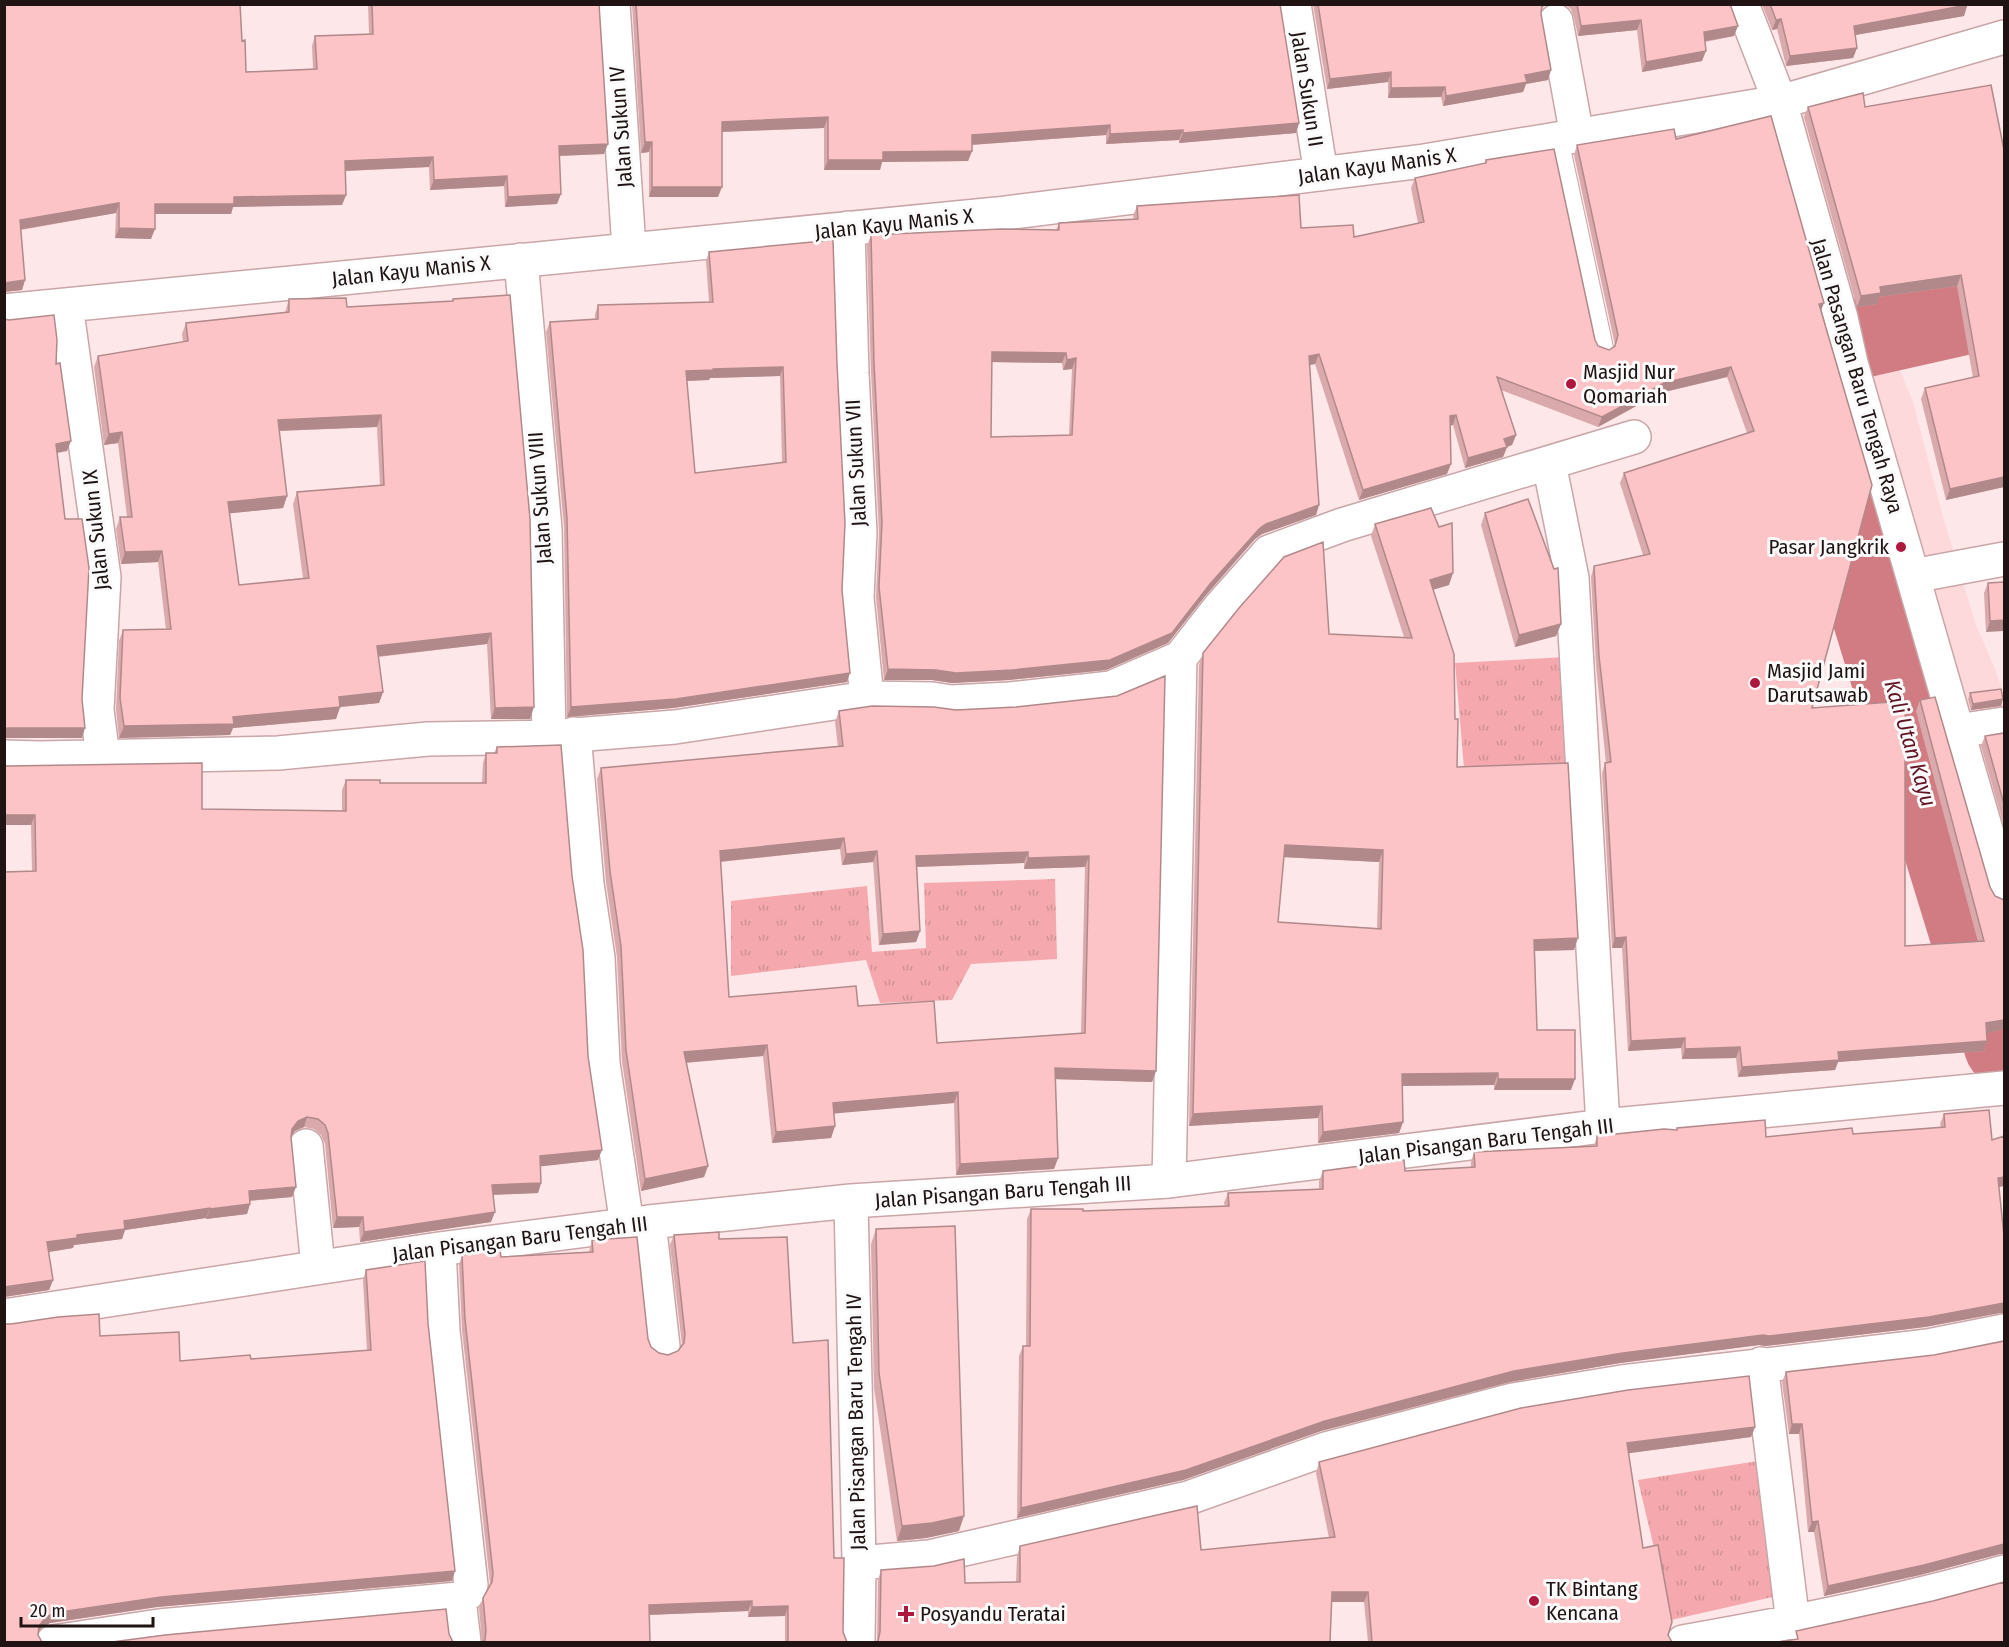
<svg xmlns="http://www.w3.org/2000/svg" width="2009" height="1647" font-family="'Fira Sans Condensed',sans-serif">
  <style>
    .built { fill: #fed9db }
    .grass { fill: url(#grass-tufts) }
    .lines { fill: none; stroke-linecap: round; stroke-linejoin: round }
    .river { stroke: #d17b82; stroke-width: 80 }
    .lane-casing { stroke: #c9a6a8; stroke-width: 22 }
    .street-casing { stroke: #c9a6a8; stroke-width: 36 }
    .secondary-casing { stroke: #c9a6a8; stroke-width: 36 }
    .lane { stroke: #fff; stroke-width: 20 }
    .street { stroke: #fff; stroke-width: 33 }
    .secondary { stroke: #fff; stroke-width: 33 }
    .wall { fill: #daa9ab; fill-rule: evenodd }
    .shaded-wall { fill: #b1898b }
    .building { fill: #fdc4c7; stroke: #b1898b; stroke-width: 1.5; fill-rule: evenodd }
    .poi-dot { fill: #ad183d; stroke: #fafafa; stroke-width: 2 }
    .labels { text-anchor: middle; stroke-width: 6; stroke-linejoin: round; paint-order: stroke }
    .street-label { font-size: 21px; fill: #1f1314; stroke: #fafafa }
    .poi-label { font-size: 21px; fill: #1f1314; stroke: #fafafa; text-anchor: start }
    .water-label { font-size: 22px; font-style: italic; fill: #621423; stroke: #fafafa }
  </style>
  <defs>
    <pattern id="grass-tufts" width="24" height="20" patternUnits="userSpaceOnUse" patternTransform="scale(1.5)"><rect width="24" height="20" fill="#f5a9ae"/><path d="M3 7l-1-3M5 7V3M7 7l1-3M15 17l-1-3M17 17v-4M19 17l1-3" fill="none" stroke="#d29195"/></pattern>
  </defs>
  <rect width="100%" height="100%" fill="#fde7e8"/>
  <!-- built -->
  <path class="built" d="M1831,84L1876,273L1889,344L1913,402L1943,517L1976,625L1995,669L2004,695V1046L1860,577L1834,499L1742,105Z"/>
  <!-- grass -->
  <path class="grass" d="M1567,657L1577,766L1465,779L1455,663Z
    M1055,879L1057,959L971,964L952,1000L880,1003L866,960L731,976V901L867,886L872,952L926,948L924,883Z
    M1758,1461L1777,1596L1671,1620L1638,1480Z"/>
  <g class="lines">
    <!-- river -->
    <path class="river" d="M2004,306L1826,346L1812,362L1800,383L1834,499L1860,577L2004,1046"/>
    <defs>
      <path id="lane" d="M1558,139L1603,348"/>
      <path id="street" d="M613,4L629,249
        M1294,4L1321,174
        M1556,21L1577,136
        M848,228L852,373L860,533L857,598L867,698
        M521,260L545,529L549,737
        M66,305L104,577L97,710L103,757
        M4,311L997,214L1424,161L1780,102
        M1549,463L1572,578L1603,1126
        M1913,576L2004,559
        M1957,731L2004,724
        M574,734L587,884L598,958L603,1063L627,1225
        M4,757L40,758L278,753L428,739L549,737L675,727L867,698L932,699L951,702L1010,699L1111,688L1180,658L1220,607L1269,552L1342,525L1634,437
        M306,1146L318,1267
        M1169,1181L1180,658
        M851,1201L859,1561L858,1642
        M649,1222L663,1346
        M4,1316L439,1249L649,1222L851,1201L1169,1181L1603,1126L2004,1088
        M1761,1364L1793,1623
        M859,1563L929,1557L1188,1498L1326,1449L1513,1400L1622,1382L1928,1346L2004,1331
        M459,1599L464,1642
        M53,1642L159,1626L459,1599L467,1594L471,1585L443,1331L439,1249
        M1683,1642C1791,1623 1899,1602 2004,1572"/>
      <path id="secondary" d="M1742,4L1780,102L1841,318L1851,363L2004,892
        M1780,102L2004,37"/>
    </defs>
    <!-- lane casing -->
    <use href="#lane" class="lane-casing"/>
    <!-- street casing -->
    <use href="#street" class="street-casing"/>
    <!-- secondary casing -->
    <use href="#secondary" class="secondary-casing"/>
    <!-- lane -->
    <use href="#lane" class="lane"/>
    <!-- street -->
    <use href="#street" class="street"/>
    <!-- secondary -->
    <use href="#secondary" class="secondary"/>
  </g>
  <!-- wall -->
  <path class="wall" d="M4,4L242,41L246,72L313,69L312,46L315,36L369,34L368,4H599L604,154L559,156L557,204L505,207L504,186L430,190L429,167L346,171V195L342,205L233,207L231,214H155L151,239L115,238L116,213L21,230L25,280L22,290L4,292Z
    M632,4H1280L1299,123L1296,133L1179,143V140L1106,144V135L972,145V151L968,161L882,162L880,170H824V128L722,132L718,197H649V152L641,153Z
    M1313,4H1549L1543,7L1542,10L1541,14L1548,80L1526,84L1523,92L1443,106L1441,97L1388,98V82L1327,89Z
    M1564,4H1730L1734,36L1705,42L1702,61L1642,72L1637,30L1578,36L1574,18L1571,9Z
    M1762,4H1975L1967,6L1964,16L1855,35L1857,48L1853,58L1786,66L1777,29L1772,30Z
    M1991,85L2004,487L1946,500L1921,399L1925,388L1973,378L1957,286L1879,297L1877,304L1857,307L1804,117L1808,107H1865Z
    M1676,139L1821,311L1812,708L1905,946L1978,942L1916,711L1920,700L1990,887L1995,896L2004,900V1029L1987,1033V1041L1984,1051L1838,1062L1835,1070L1738,1077L1736,1058L1682,1059L1681,1048L1628,1051L1622,948H1612L1602,773L1605,763H1606L1596,666L1591,577L1594,566L1643,555L1620,483L1624,473L1747,433L1727,377L1660,393L1598,427L1501,390L1516,435L1512,445L1507,447L1503,457L1465,468L1453,425L1450,426L1447,474L1359,500L1315,364L1309,365L1319,505L1316,515L1262,534L1255,539L1206,595L1168,643L1106,670L1009,680L952,683L932,680H884L876,597L879,532L871,372L867,246L871,235L1056,230L1059,223L1134,219L1133,216L1137,206L1301,228L1354,237L1418,223L1411,188L1415,178L1484,164L1486,160L1598,346L1609,350L1614,347L1615,345L1574,155L1577,145ZM992,362L1062,363L1063,370L1072,369L1069,435L991,437Z
    M833,240L842,590L847,682L673,708L567,717L564,527L546,332L550,322L595,319V314L598,305L709,302L706,261L709,252ZM780,376L782,463L695,473L687,381L709,380L710,378Z
    M289,299L347,307L452,301L453,299L530,719H491L487,644L378,657L383,692L379,703L340,707L336,719L233,728L230,735L119,738L116,709L119,641L123,630H166L158,562L121,564L116,529L120,517H127L118,443L104,445L94,367L98,356L183,342L182,334L186,323L285,313ZM377,427L380,485L297,492L293,504L303,578L239,585L229,513L283,508L287,496L279,431Z
    M1485,513L1561,624L1556,636L1515,647L1481,525Z
    M1375,524L1449,585L1433,589L1455,719L1457,767L1574,950L1535,951L1537,1030L1571,1090H1494V1085L1402,1086L1403,1122L1399,1133L1318,1143V1118L1189,1126L1199,665L1203,653L1329,634L1404,637L1371,536ZM1284,857L1379,862L1377,928L1278,922Z
    M2004,582L1986,632L1984,593L1988,583Z
    M1970,693L2001,706L1971,710L1968,699Z
    M1117,696L1156,1071L1152,1082L1055,1079L1058,1158L1054,1169L956,1175L954,1103L834,1113L835,1126L831,1138L772,1143L763,1056L686,1063L708,1166L704,1177L641,1191L622,1061L617,957L606,882L597,779L601,768L838,747L835,722L839,711L956,710L1016,707ZM840,849L842,865L873,862L879,945L916,942L920,931L917,867L1024,863V869L1085,867L1081,1033L937,1043L858,1006L729,997L721,862Z
    M2004,733V826L1981,746L1985,736Z
    M497,747L588,1056L598,1160L540,1166L541,1183L538,1193L493,1195L491,1222L360,1242L359,1227L333,1228L325,1144L321,1135L314,1129L304,1127L295,1131L291,1136L296,1187L292,1197L250,1201V1204L247,1214L206,1219V1218L125,1230L122,1239L74,1245L73,1248L48,1252L53,1280L49,1290L4,1297V872L32,871L31,825H4V765L202,809L342,811V790L346,780L380,783H482L483,763L486,753H494Z
    M1944,1114L1992,1140L1999,1187L2000,1313L1925,1327L1765,1346L1759,1345L1620,1363L1510,1382L1321,1431L1183,1480L1017,1518L1019,1356L1023,1346H1026L1027,1219L1031,1209L1083,1211L1225,1206L1224,1203L1228,1193L1319,1189V1181L1323,1171H1405L1471,1167V1162L1474,1152L1594,1146L1597,1136L1676,1130L1677,1128L1766,1137L1853,1134L1941,1127L1940,1124Z
    M876,1229L959,1531L926,1538L897,1541L874,1388L871,1244Z
    M674,1235L719,1239L793,1343L834,1558L843,1632L847,1642H785V1616L748,1617V1611L649,1615L482,1642L479,1608L483,1598L489,1587L490,1583L462,1330L459,1265L462,1255L501,1257L589,1252L592,1240L648,1339L651,1347L659,1353L668,1355L678,1351L682,1344L670,1245Z
    M366,1270L428,1323L452,1581L157,1607L50,1623L41,1628L39,1631L38,1635L4,1642L100,1336L180,1361L251,1359L367,1351L363,1280Z
    M1934,1355L2000,1554L1920,1575L1824,1596L1814,1532H1808L1799,1434H1789L1782,1382L1786,1372Z
    M1755,1427L1751,1437L1628,1453L1643,1548L1668,1635L1672,1642H1368L1364,1602H1332L877,1642L878,1580L881,1570L965,1583L1016,1582L1017,1556L1020,1546L1201,1550L1329,1538L1316,1473L1319,1462Z"/>
  <!-- shaded-wall -->
  <path class="shaded-wall" d="M1962,4H1975L1967,6L1964,16L1850,36L1854,26Z
    M1781,19L1777,29L1772,30L1776,20Z
    M1641,20L1637,30L1578,36L1581,26Z
    M1738,26L1734,36L1700,42L1704,32Z
    M1857,48L1853,58L1786,66L1790,56Z
    M1706,51L1702,61L1642,72L1646,62Z
    M1551,70L1548,80L1526,84L1523,92L1443,106L1446,96L1525,75Z
    M1391,72L1388,82L1327,89L1330,79Z
    M1445,87L1441,97L1388,98L1391,88Z
    M828,117L824,128L718,132L722,122Z
    M1299,123L1296,133L1179,143L1183,133Z
    M1110,125L1106,135L968,145L972,135Z
    M1183,130L1179,140L1106,144L1110,134Z
    M645,142H652L649,152L641,153Z
    M608,144L604,154L555,156L559,146Z
    M972,151L968,161L882,162L880,170H824L828,160L883,152Z
    M433,157L429,167L342,171L345,161Z
    M507,176L504,186L430,190L434,180Z
    M652,187H722L718,197H649Z
    M561,194L557,204L505,207L508,197Z
    M346,195L342,205L233,207L231,214H151L155,204L234,197Z
    M119,203L116,213L17,230L20,220Z
    M119,228L155,229L151,239L115,238Z
    M1961,275L1957,286L1879,297L1877,304L1857,307L1861,296L1880,287Z
    M25,280L22,290L4,292V283Z
    M1824,303L1820,313L1819,304Z
    M992,352L1066,353L1062,363L988,362Z
    M1319,354L1315,364L1305,366L1309,356Z
    M1076,358L1072,369L1063,370L1067,360Z
    M783,367L780,376L710,378L709,380L683,381L686,371L713,369Z
    M1731,367L1727,377L1660,393L1598,427L1602,417L1664,383Z
    M381,415L377,427L273,431L278,420Z
    M1456,415L1453,425L1447,426L1450,416Z
    M122,432L118,443L104,445L109,434Z
    M1516,435L1512,445L1500,449L1504,439Z
    M71,441L67,451L52,454L56,444Z
    M1507,447L1503,457L1465,468L1468,458Z
    M1451,464L1447,474L1359,500L1363,490Z
    M2004,477V487L1946,500L1950,489Z
    M287,496L283,508L224,514L228,502Z
    M1319,505L1316,515L1262,534L1255,539L1206,595L1168,643L1106,670L1009,680L952,683L932,680H884L888,669L1210,584L1259,529L1266,524Z
    M162,551L158,562L121,564L125,552Z
    M1453,573L1449,585L1426,592L1430,580Z
    M2004,620V631L1986,632L1990,621Z
    M1561,624L1556,636L1515,647L1519,635Z
    M491,633L487,644L373,657L377,646Z
    M850,673L847,682L673,708L567,717L571,707Z
    M383,692L379,703L340,707L336,719L233,728L230,735L119,738L124,726L233,717L339,697Z
    M2003,699L2001,706L1971,710L1973,704Z
    M534,707L530,719H491L495,708Z
    M8,728H85L82,738H5L4,729Z
    M4,815H35L31,825H4Z
    M844,838L840,849L716,862L720,851Z
    M1285,845L1383,850L1379,862L1281,857Z
    M877,851L873,862L842,865L846,854Z
    M1028,852L1024,863L912,867L916,856Z
    M1089,856L1085,867L1024,869L1028,858Z
    M920,931L916,942L879,945L883,934Z
    M1626,937L1622,948H1612L1615,938Z
    M1578,938L1574,950L1530,951L1534,940Z
    M2004,1020V1029L1983,1034L1986,1023Z
    M1685,1038L1681,1048L1628,1051L1631,1041Z
    M1987,1041L1984,1051L1838,1062L1835,1070L1738,1077L1742,1067L1838,1052Z
    M767,1045L763,1056L680,1063L684,1052Z
    M1740,1047L1736,1058L1682,1059L1685,1049Z
    M1055,1068L1156,1071L1152,1082L1051,1079Z
    M1498,1073L1494,1085L1397,1086L1402,1074Z
    M1498,1079H1575L1571,1090H1494Z
    M958,1092L954,1103L829,1114L833,1103Z
    M1322,1106L1318,1118L1189,1126L1193,1114Z
    M307,1117L304,1127L295,1131L289,1139L292,1129L298,1121Z
    M1403,1122L1399,1133L1318,1143L1323,1132Z
    M835,1126L831,1138L772,1143L776,1132Z
    M602,1150L598,1160L536,1167L540,1156Z
    M1058,1158L1054,1169L956,1175L960,1164Z
    M708,1166L704,1177L641,1191L645,1179Z
    M2004,1177V1186L1995,1188L1998,1178Z
    M541,1183L538,1193L488,1195L492,1185Z
    M296,1187L292,1197L245,1201L249,1191Z
    M250,1204L247,1214L206,1219L210,1209Z
    M210,1208L206,1218L125,1230L122,1239L74,1245L73,1248L43,1253L47,1242L77,1235L124,1221Z
    M495,1212L491,1222L360,1242L364,1232Z
    M337,1217H363L359,1227L333,1228Z
    M53,1280L49,1290L4,1297V1287Z
    M2004,1303V1313H2000L1925,1327L1765,1346L1759,1345L1620,1363L1510,1382L1321,1431L1183,1480L1017,1518L1021,1508L1325,1421L1514,1371L1623,1353Z
    M1792,1424H1802L1799,1434H1789Z
    M1755,1427L1751,1437L1623,1454L1627,1443Z
    M964,1516L959,1531L926,1538L897,1541L902,1526Z
    M1818,1521L1814,1532H1808L1812,1522Z
    M2004,1544V1554H2000L1920,1575L1824,1596L1828,1586Z
    M455,1571L452,1581L157,1607L50,1623L41,1628L35,1636L39,1626L45,1618L54,1613L161,1597Z
    M1332,1592H1368L1364,1602H1328Z
    M752,1601L748,1611L645,1615L649,1605Z
    M788,1606L785,1616L748,1617L752,1607Z"/>
  <!-- building -->
  <path class="building" d="M4,4H240L242,41L245,40L246,72L317,69L315,36L373,34L372,4H599L608,144L559,146L561,194L508,197L507,176L434,180L433,157L345,161L346,195L234,197V204H155V229L119,228V203L20,220L25,280L4,283Z
    M636,4H1280L1299,123L1183,133V130L1110,134V125L972,135V151L883,152V160H828V117L722,122V187H652V142H645Z
    M1318,4H1542L1541,14L1551,70L1525,75L1527,82L1446,96L1445,87L1391,88V72L1330,79Z
    M1577,4H1730L1738,26L1704,32L1706,51L1646,62L1641,20L1581,26Z
    M1770,4H1967V5L1854,26L1857,48L1790,56L1781,19L1776,20Z
    M1991,85L2004,150V477L1950,489L1925,388L1979,376L1961,275L1880,287L1881,293L1861,296L1808,107L1863,93L1865,107Z
    M1771,116L1824,303L1819,304L1872,485L1812,708L1905,701V946L1984,941L1920,700L1935,697L1990,887L1995,896L2004,900V1020L1986,1023L1987,1041L1838,1052L1839,1060L1742,1067L1740,1047L1685,1049V1038L1631,1041L1626,937L1615,938L1605,763L1611,762L1599,656L1594,566L1650,554L1624,473L1754,431L1731,367L1664,383L1602,417L1497,377L1516,435L1504,439L1507,447L1468,458L1456,415L1450,416L1451,464L1363,490L1319,354L1309,356L1319,505L1266,524L1259,529L1210,584L1172,633L1110,660L1012,670L956,673L936,670L888,669L879,587L882,522L874,362L871,235L1001,229L1059,230V223L1138,219L1137,206L1299,195L1301,228L1353,225L1354,237L1424,222L1415,178L1486,163V160L1554,149L1595,340L1598,346L1609,350L1615,346L1618,335L1577,145L1674,129L1676,139ZM992,352L1066,353L1067,360L1076,358L1072,435L991,437Z
    M833,240L837,364L845,523L842,590L850,673L676,699L571,707L567,518L550,322L598,319V305L713,302L709,252ZM783,367L786,462L695,473L686,371L713,370V369Z
    M510,295L530,519L534,707L495,708L491,633L377,646L383,692L339,697L340,707L233,717L234,724L124,726L120,698L123,630L171,629L162,551L125,552L120,517H132L122,432L109,434L98,356L188,341L186,323L289,312V299L346,298L347,307L453,301V299ZM381,415L384,485L297,492L309,578L239,585L228,502L287,496L278,420Z
    M54,315L57,340L56,364L60,363L71,441L56,444L65,519H82L89,568L82,699L85,728H8L4,729V319L9,320Z
    M1528,499L1554,569L1558,568L1561,624L1519,635L1485,513Z
    M1431,508L1439,527L1452,523L1453,573L1430,580L1454,654L1455,719H1458L1457,767L1568,763L1578,938L1534,940L1537,1030H1575V1079H1498V1073L1402,1074L1403,1122L1323,1132L1322,1106L1193,1114L1203,653L1239,608L1284,557L1323,542L1329,634L1412,638L1375,524ZM1285,845L1383,850L1381,929L1278,922Z
    M2004,582V620L1990,621L1988,583Z
    M1165,676L1156,1071L1055,1068L1058,1158L960,1164L958,1092L833,1103L835,1126L776,1132L767,1045L684,1052L708,1166L645,1179L626,1050L621,946L610,871L601,768L843,746L839,711L872,706L934,707L956,710L1016,707L1117,696ZM844,838L846,854L877,851L883,934L920,931L916,856L1028,852V858L1089,856L1085,1033L937,1043L934,1001L858,1006L856,986L729,997L720,851Z
    M2001,689L2003,699L1973,704L1970,693Z
    M2004,733V804L1985,736Z
    M561,745L572,876L583,950L588,1056L602,1150L540,1156L541,1183L492,1185L495,1212L364,1232L363,1217H337L328,1133L325,1125L318,1119L307,1117L298,1121L292,1129L291,1137L296,1187L249,1191L250,1204L210,1209V1208L124,1221L125,1229L77,1235V1238L47,1242L53,1280L4,1287V872L36,871L35,815H4V765L7,766L202,763V809L346,811V780H380V783H486V753H497V747Z
    M1989,1110L1992,1140L2004,1136V1177L1998,1178L2004,1236V1303L1929,1317L1769,1336L1763,1335L1623,1353L1514,1371L1325,1421L1186,1470L1021,1508L1023,1346H1030L1031,1209H1083V1211L1229,1206L1228,1193L1323,1189V1171L1404,1160L1405,1171L1475,1167L1474,1152L1597,1146V1136L1664,1129L1677,1130V1128L1765,1120L1766,1137L1852,1128L1853,1134L1945,1127L1944,1114Z
    M955,1226L964,1516L932,1523L902,1526L879,1373L876,1229Z
    M719,1232V1239L787,1237L793,1343L828,1340L834,1558H844L843,1632L847,1642H788V1606L752,1607V1601L649,1605L650,1642H482L485,1640L486,1630L483,1598L492,1582L493,1573L465,1319L462,1255L500,1250L501,1257L593,1252L592,1240L637,1237L648,1339L651,1347L659,1353L668,1355L678,1351L684,1343L685,1334L674,1235Z
    M425,1261L428,1323L455,1571L161,1597L54,1613L45,1618L39,1626L38,1635L42,1642H4V1324H11L58,1317L99,1314L100,1336L179,1332L180,1361L250,1355L251,1359L371,1350L366,1270Z
    M2004,1341V1544L1924,1565L1828,1586L1818,1521L1812,1522L1802,1424H1792L1786,1372L1934,1355Z
    M1749,1376L1755,1427L1627,1443L1643,1548L1658,1545L1672,1622L1668,1635L1672,1642H1372L1368,1592H1332L1330,1642H876L878,1641L880,1632L881,1570L934,1566L964,1559L965,1583L1020,1582V1546L1197,1506L1201,1550L1335,1537L1319,1462L1521,1408L1628,1390Z
    M2004,1582V1642H1779L1798,1639L1796,1631L1933,1601Z
    M446,1609L449,1634L453,1642H112L165,1635Z"/>
  <!-- markers -->
  <g class="poi-dot">
    <circle cx="1571" cy="384" r="6"/>
    <circle cx="1901" cy="547" r="6"/>
    <circle cx="1755" cy="683" r="6"/>
    <circle cx="1534" cy="1601" r="6"/>
    <path d="M903 1605h6v6h6v6h-6v6h-6v-6h-6v-6h6z"/>
  </g>
  <g class="labels">
    <!-- street labels -->
    <g class="street-label">
      <text transform="translate(1307 89) rotate(81)" y="7">Jalan Sukun II</text>
      <text transform="translate(621 127) rotate(-94)" y="7">Jalan Sukun IV</text>
      <text transform="translate(1377 166) rotate(-8)" y="7">Jalan Kayu Manis X</text>
      <text transform="translate(894 224) rotate(-6)" y="7">Jalan Kayu Manis X</text>
      <text transform="translate(411 271) rotate(-6)" y="7">Jalan Kayu Manis X</text>
      <text transform="translate(1857 376) rotate(74)" y="7">Jalan Pasangan Baru Tengah Raya</text>
      <text transform="translate(856 463) rotate(-93)" y="7">Jalan Sukun VII</text>
      <text transform="translate(540 498) rotate(-94)" y="7">Jalan Sukun VIII</text>
      <text transform="translate(96 530) rotate(-96)" y="7">Jalan Sukun IX</text>
      <text transform="translate(1486 1141) rotate(-7)" y="7">Jalan Pisangan Baru Tengah III</text>
      <text transform="translate(1003 1192) rotate(-4)" y="7">Jalan Pisangan Baru Tengah III</text>
      <text transform="translate(520 1239) rotate(-7)" y="7">Jalan Pisangan Baru Tengah III</text>
      <text transform="translate(856 1422) rotate(-91)" y="7">Jalan Pisangan Baru Tengah IV</text>
    </g>
    <!-- poi labels -->
    <g class="poi-label">
      <text x="1583" y="379">Masjid Nur<tspan x="1583" dy="24">Qomariah</tspan></text>
      <text x="1889" y="554" text-anchor="end">Pasar Jangkrik</text>
      <text x="1767" y="678">Masjid Jami<tspan x="1767" dy="24">Darutsawab</tspan></text>
      <text x="1546" y="1596">TK Bintang<tspan x="1546" dy="24">Kencana</tspan></text>
      <text x="920" y="1621">Posyandu Teratai</text>
    </g>
    <!-- water labels -->
    <g class="water-label">
      <text transform="translate(1911 743) rotate(73)" y="8">Kali Utan Kayu</text>
    </g>
  </g>
  <!-- border -->
  <rect width="2009" height="1647" fill="none" stroke="#1f1314" stroke-width="12"/>
  <!-- scale -->
  <path d="M21 1617v9h132v-9" fill="none" stroke="#1f1314" stroke-width="3"/>
  <text x="30" y="1617" font-size="18" fill="#1f1314" stroke="#fafafa" stroke-width="4.5" paint-order="stroke">20 m</text>
</svg>
